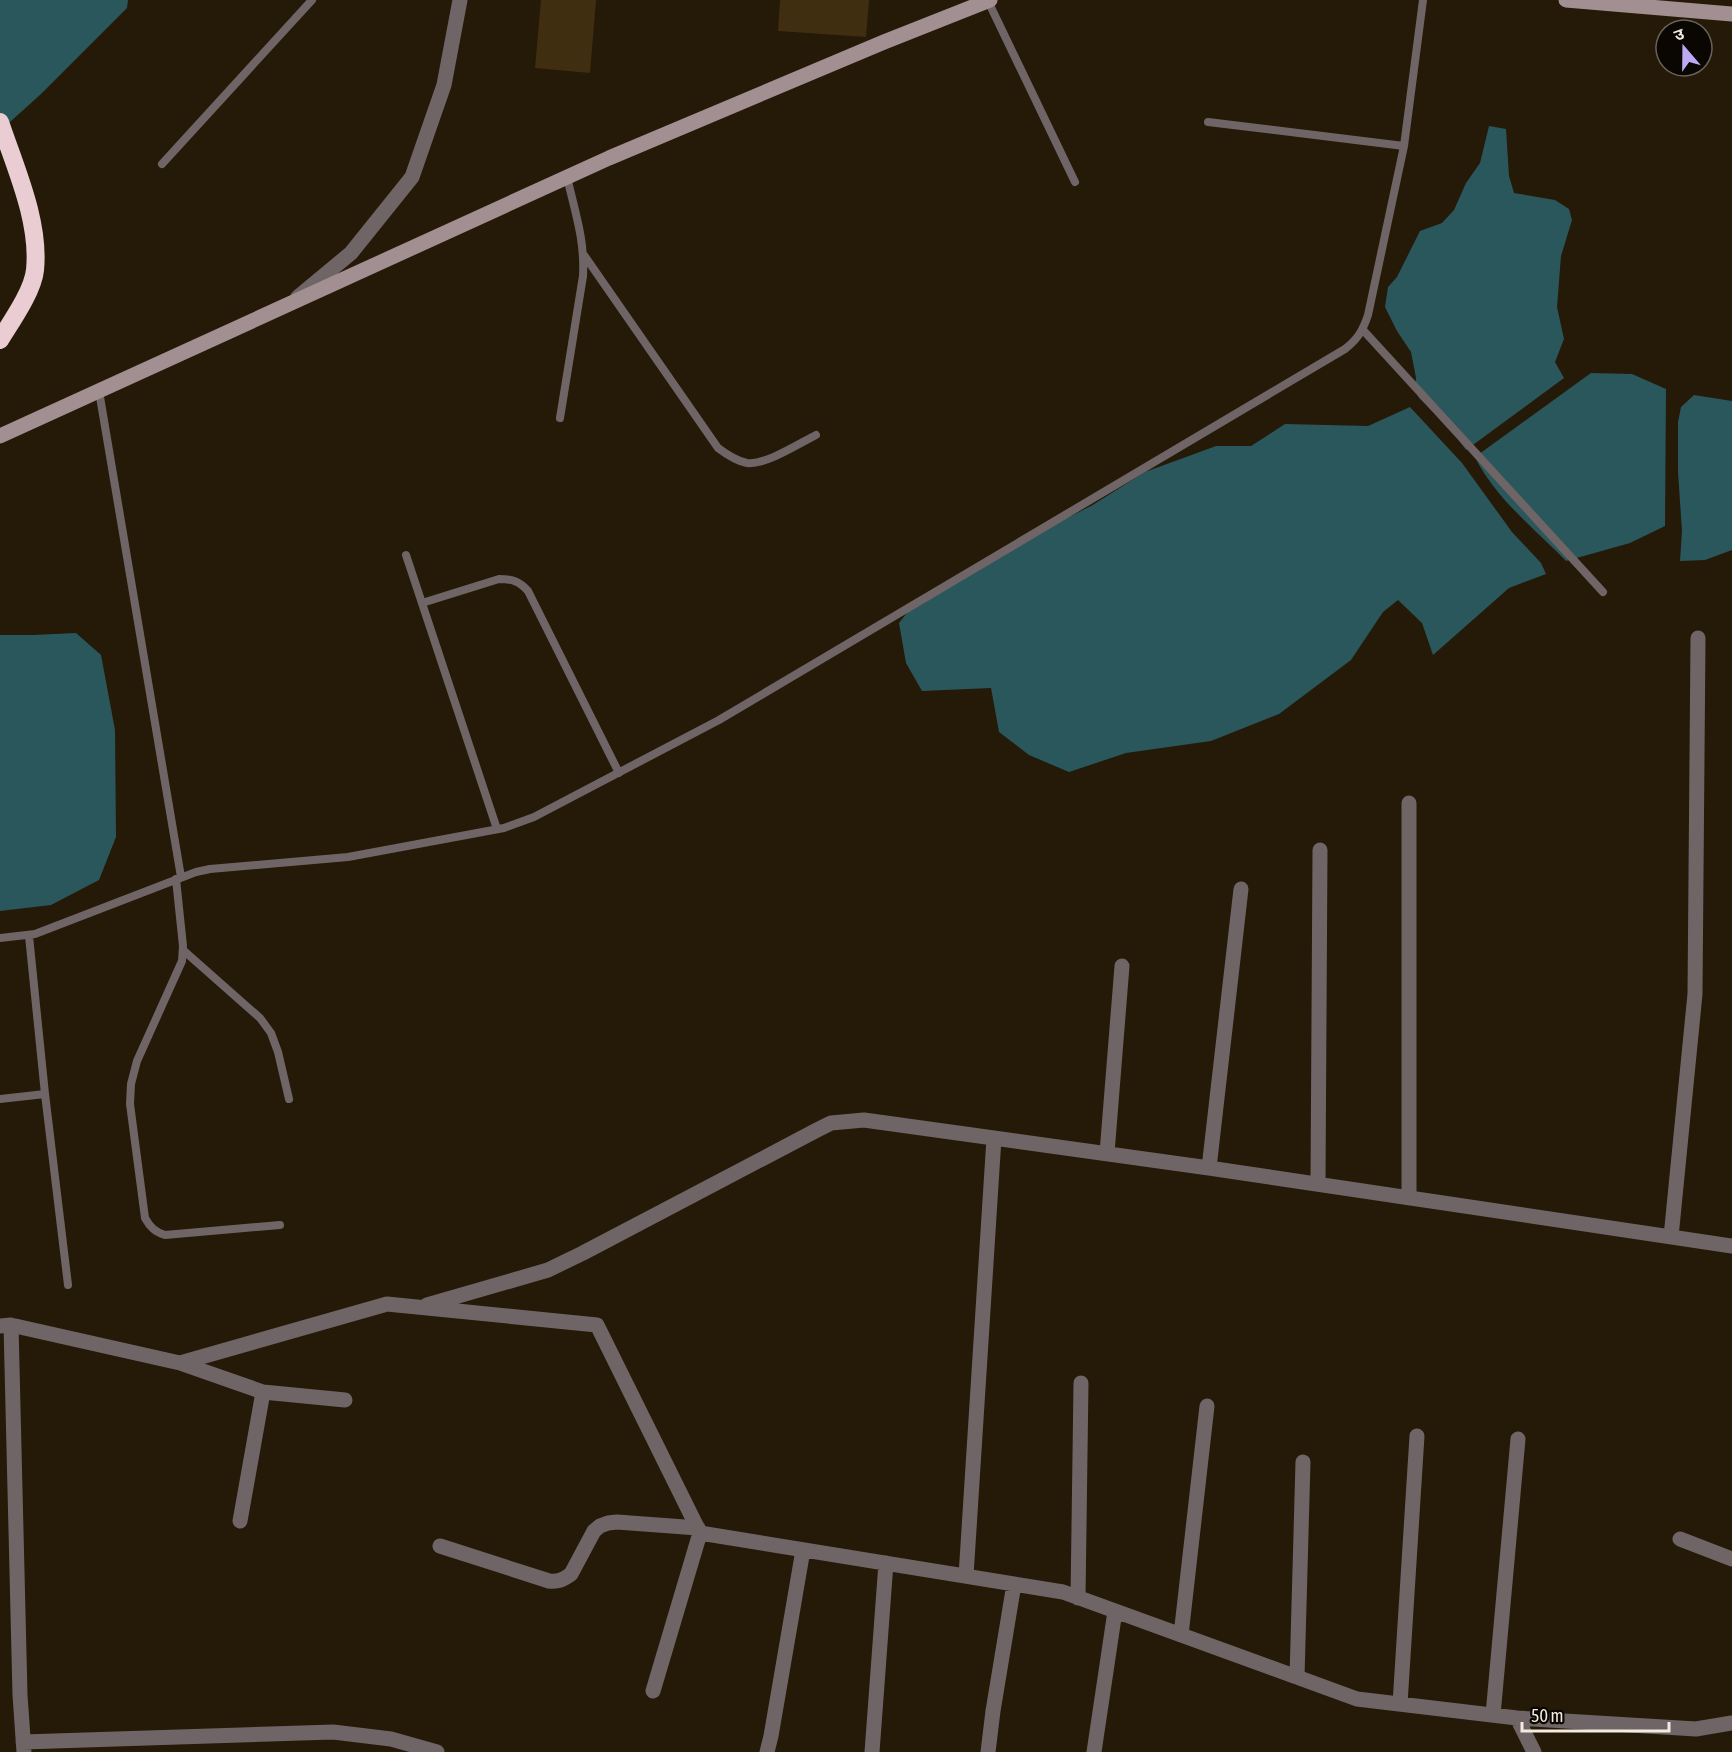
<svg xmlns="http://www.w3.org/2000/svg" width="1732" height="1752" font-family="'Asap Condensed','Noto Sans Devanagari',sans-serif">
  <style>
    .water { fill: #2a575c }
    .building { fill: #402e11 }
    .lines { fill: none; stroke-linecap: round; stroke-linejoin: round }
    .lane { stroke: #706566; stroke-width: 8 }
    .street { stroke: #706566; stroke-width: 15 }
    .secondary { stroke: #a18f92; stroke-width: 15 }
    .highway { stroke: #eacdd2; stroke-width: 18 }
  </style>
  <rect width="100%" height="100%" fill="#251908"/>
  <!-- water -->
  <path class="water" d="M0,0H128L127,8L41,94L0,131Z
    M1489,126L1506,129L1509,176L1514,193L1555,200L1569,209L1572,220L1561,256L1557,307L1564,339L1555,362L1564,378L1466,450L1449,427L1419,398L1415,389L1416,378L1411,352L1397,331L1385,307L1388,287L1397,277L1420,231L1442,223L1454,210L1466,183L1480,163Z
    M1591,373L1632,374L1666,389L1665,526L1630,543L1566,561C1535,529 1495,498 1475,457Z
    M1694,395L1732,401V550L1705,560L1680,561L1682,531L1678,472V422L1681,407Z
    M1410,407L1462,463L1512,532L1541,563L1546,574L1509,588L1433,655L1422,623L1398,600L1383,612L1351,660L1279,714L1211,741L1126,753L1069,772L1029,755L999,732L991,688L922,691L906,663L899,623L918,599L1043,530L1091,506L1145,472L1216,446H1251L1285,424L1368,426Z
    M76,633L101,655L115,730L116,837L99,880L51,905L0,911V635H33Z"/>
  <!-- building -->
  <path class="building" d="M541,0H596L590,73L535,68Z
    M780,0H869L866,37L778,31Z"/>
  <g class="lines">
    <!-- lane -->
    <path class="lane" d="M988,1L1075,182
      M1208,122L1404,146
      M162,164L312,0
      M584,255L718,448C726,454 736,461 747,463C766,465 798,444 816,435
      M1363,330L1603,592
      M99,391L181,877
      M560,418L583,276C585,240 575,212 567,177
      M406,555L497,829
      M422,603L499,579C512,579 519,581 528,591L619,773
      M176,879L183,946L182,961L137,1061L131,1084L130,1104L145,1218C150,1227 155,1232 165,1235L280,1225
      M29,936L45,1094L68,1285
      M0,938L35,934L196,872L210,869L348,857L504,828L534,817L719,720L1345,349C1358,339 1363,330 1368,315L1404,146L1423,0
      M183,950L260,1018L271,1033L278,1052L289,1099
      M0,1099L45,1094"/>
    <!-- street -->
    <path class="street" d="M298,297L351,253L412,177L444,85L460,0
      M1409,803V1198
      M1107,1153L1122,966
      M1209,1168L1241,889
      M1318,1184L1320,850
      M1671,1237L1695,994L1698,638
      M427,1305L548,1270L583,1253L817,1130L831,1123L864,1120L1209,1168L1732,1246
      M11,1325L20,1695L24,1752
      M0,1326L11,1325L180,1363L387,1304L597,1325L700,1533L1063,1592L1357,1699L1517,1718L1534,1752
      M180,1363L263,1392L345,1400
      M240,1521L263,1392
      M1680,1539L1732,1559
      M440,1546L549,1581C558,1582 563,1580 571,1574L594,1531L600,1526L608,1523L617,1522L698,1528
      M966,1576L994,1138
      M1078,1598L1081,1383
      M1181,1635L1207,1406
      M1297,1677L1303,1462
      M653,1691L700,1533
      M1400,1704L1417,1436
      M1493,1715L1518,1439
      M1517,1718L1696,1729L1732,1723
      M23,1742L333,1732L391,1739L437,1752
      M767,1752L771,1736L803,1550
      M872,1752L886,1563
      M988,1752L993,1711L1014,1584
      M1094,1752L1115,1611"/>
    <!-- secondary -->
    <path class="secondary" d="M1566,0L1732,14
      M0,436L609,158L884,42L990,0"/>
    <!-- highway -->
    <path class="highway" d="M0,122C15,167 40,221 35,270C33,291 11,322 0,340"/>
  </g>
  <!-- north arrow -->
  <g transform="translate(1684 48) rotate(340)"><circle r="28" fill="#0a0602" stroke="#67625b" stroke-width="1.5"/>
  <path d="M0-4.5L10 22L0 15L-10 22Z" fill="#bcaaf5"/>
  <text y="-9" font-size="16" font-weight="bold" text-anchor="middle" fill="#f3ebe0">उ</text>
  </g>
  <!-- scale -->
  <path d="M1522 1722v9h147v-9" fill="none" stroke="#f3ebe0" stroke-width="3"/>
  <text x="1531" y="1722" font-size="18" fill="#f3ebe0" stroke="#0a0602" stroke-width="4.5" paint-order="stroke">50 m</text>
</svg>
